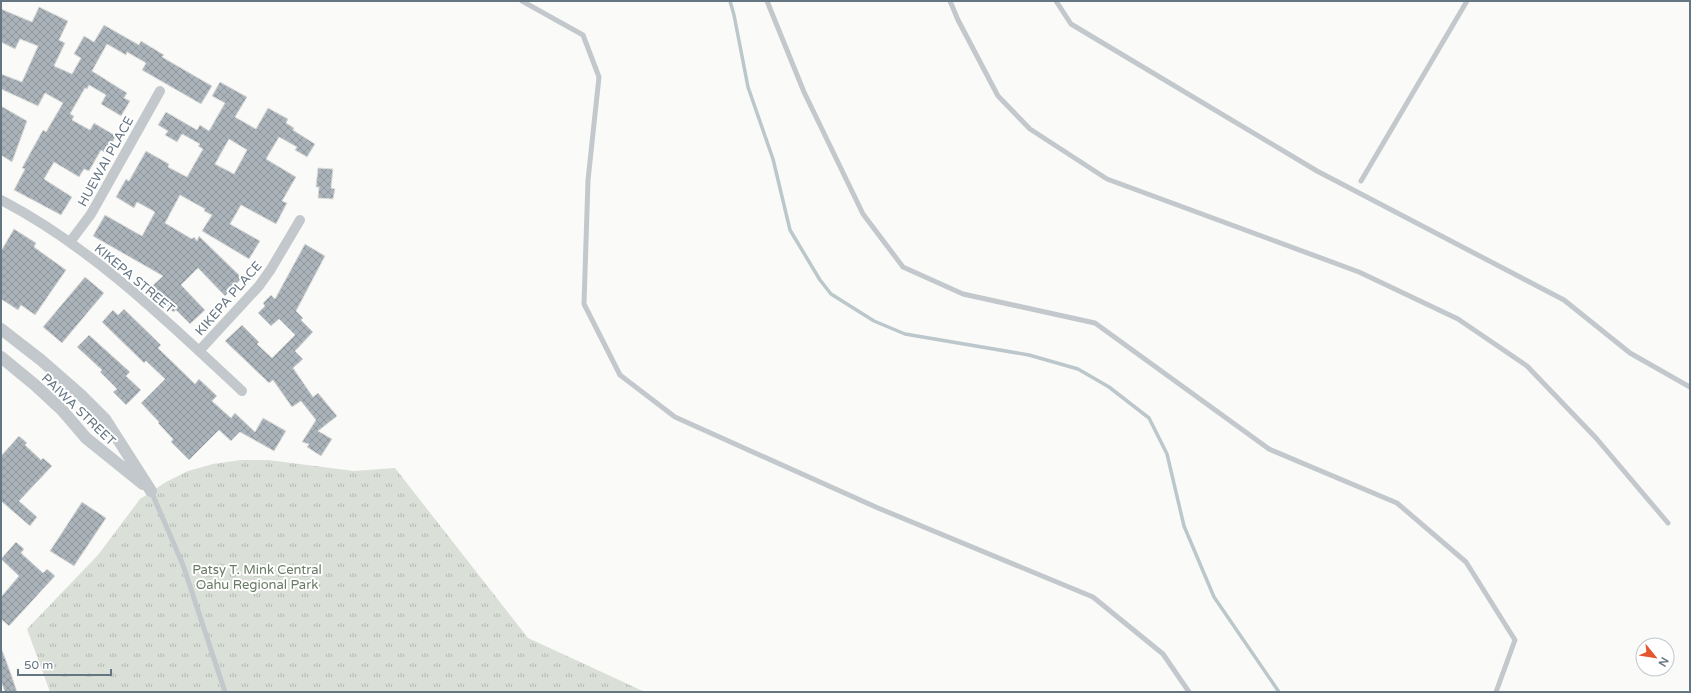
<svg xmlns="http://www.w3.org/2000/svg" width="1691" height="693" font-family="'Varela Round',sans-serif">
  <style>
    .grass { fill: url(#grass-tufts) }
    .lines { fill: none; stroke-linecap: round; stroke-linejoin: round }
    .stream { stroke: #bbc7cb; stroke-width: 3.5 }
    .building { fill: url(#building-cross-hatch); stroke: #dcdcda; fill-rule: evenodd }
    .service { stroke: #c3c8cc; stroke-width: 5 }
    .minor { stroke: #c3c8cc; stroke-width: 10 }
    .tertiary { stroke: #c3c8cc; stroke-width: 12 }
    .labels { text-anchor: middle; stroke-width: 4; stroke-linejoin: round; paint-order: stroke }
    .street-label { font-size: 13px; fill: #657683; stroke: #fff }
    .park-label { font-size: 13px; fill: #687a64; stroke: #fff }
  </style>
  <defs>
    <pattern id="grass-tufts" width="24" height="20" patternUnits="userSpaceOnUse"><rect width="24" height="20" fill="#dadfd7"/><path d="M3 7l-1-3M5 7V3M7 7l1-3M15 17l-1-3M17 17v-4M19 17l1-3" fill="none" stroke="#b4b9b4"/></pattern>
    <pattern id="building-cross-hatch" width="8" height="8" patternUnits="userSpaceOnUse"><rect width="8" height="8" fill="#aab3b9"/><path d="M0 0l8 8M0 8l8-8" fill="none" stroke="#8e969c"/></pattern>
  </defs>
  <rect width="100%" height="100%" fill="#fafaf8"/>
  <!-- grass -->
  <path class="grass" d="M241,460H268L354,471L395,468L528,638L645,692H50L27,629L98,555L140,499L166,482L188,471L213,464Z"/>
  <g class="lines">
    <!-- stream -->
    <path class="stream" d="M730,1L734,15L748,87L773,159L790,230L820,280L831,294L874,321L905,334L1029,355L1078,369L1109,387L1149,418L1167,454L1184,526L1214,597L1279,692"/>
  </g>
  <!-- building -->
  <path class="building" d="M39,7L68,21L59,40L65,43L54,66L72,74L81,58L74,54L84,36L94,42L104,25L139,45L141,41L164,55L162,57L212,86L201,104L142,70L146,63L127,52L126,55L107,44L92,71L127,93L124,98L130,101L121,116L101,104L106,95L89,85L87,89L85,88L70,114L74,116L72,120L90,130L94,123L116,136L106,153L101,150L89,171L84,169L79,177L54,162L44,179L72,197L61,215L14,190L25,169L22,168L43,130L46,132L63,103L45,93L38,106L1,89V74L22,82L38,46L20,39L15,49L1,42V9L32,22Z
    M220,82L247,97L235,117L256,129L268,108L288,119L286,123L294,128L293,130L315,144L307,157L295,150L297,147L279,137L266,159L296,177L282,201L287,203L276,224L241,205L230,224L260,241L249,259L202,231L212,215L204,211L205,209L180,195L165,223L192,239L194,237L197,241L199,236L242,278L225,296L198,268L181,285L205,310L190,324L176,310L173,312L150,288L163,276L93,236L105,215L142,236L155,212L137,202L134,208L116,197L126,179L129,181L146,151L169,164L168,167L187,177L203,149L198,146L200,144L182,134L177,142L165,135L168,131L158,125L166,112L197,130L200,125L209,131L225,103L212,96ZM229,139L247,150L234,174L215,164Z
    M1,106L27,121L12,162L1,155Z
    M318,168L333,169L331,188L335,189L333,199L318,198L319,187H316Z
    M14,229L36,243L34,247L66,270L35,315L21,305L18,310L1,299V251Z
    M305,244L325,256L296,311L303,318L301,320L313,332L295,351L303,359L293,368L313,397L318,393L337,416L318,431L332,439L321,456L307,447L309,444L302,442L316,420L301,401L292,407L273,380L269,383L225,341L242,325L259,342L257,344L272,358L295,335L279,319L271,326L258,313L265,306L263,303L271,295L275,299Z
    M85,277L104,293L62,343L43,327Z
    M124,309L161,345L158,348L195,384L199,379L217,396L212,401L231,418L235,413L255,432L263,418L286,431L274,451L240,432L231,441L219,430L189,460L171,442L173,439L158,423L159,422L141,403L165,379L146,361L144,363L102,322L113,310L118,315Z
    M89,335L130,372L126,376L141,390L126,405L113,392L117,389L100,372L102,370L77,347Z
    M19,436L27,443L25,445L41,460L43,458L52,466L19,501L37,517L30,526L1,501V456Z
    M82,502L106,518L74,566L50,551Z
    M16,542L24,549L21,553L43,573L47,569L55,576L9,626L1,619V597L19,576L1,559Z
    M2,650L12,677L17,692H5L1,681V651Z"/>
  <g class="lines">
    <!-- service -->
    <path class="service" d="M522,1L583,35L599,77L588,180L584,304L620,375L675,417L878,508L1093,597L1163,654L1189,692
      M767,1L804,92L863,214L903,267L963,294L1095,323L1269,449L1397,503L1466,562L1515,640L1496,692
      M950,1L958,20L998,96L1030,129L1107,179L1359,272L1458,319L1527,366L1596,438L1668,523
      M1056,1L1071,24L1317,171L1564,300L1630,353L1690,387
      M1361,181L1467,1
      M151,491L183,565L225,692"/>
    <!-- minor -->
    <path class="minor" d="M1,200C93,248 167,321 242,391
      M70,242L91,214L160,91
      M199,351L259,286L271,269L300,220"/>
    <!-- tertiary -->
    <path class="tertiary" d="M1,329L41,360L81,395L105,419L151,491
      M1,357L35,385L62,410L86,438L143,484"/>
  </g>
  <g class="labels">
    <!-- street labels -->
    <g class="street-label">
      <text transform="translate(105 161) rotate(-61)" y="5">HUEWAI PLACE</text>
      <text transform="translate(135 278) rotate(40)" y="5">KIKEPA STREET</text>
      <text transform="translate(228 298) rotate(-49)" y="5">KIKEPA PLACE</text>
      <text transform="translate(79 409) rotate(44)" y="5">PAIWA STREET</text>
    </g>
    <!-- park labels -->
    <g class="park-label">
      <text x="257" y="574">Patsy T. Mink Central<tspan x="257" dy="15">Oahu Regional Park</tspan></text>
    </g>
  </g>
  <!-- border -->
  <rect width="1691" height="693" fill="none" stroke="#657683" stroke-width="4"/>
  <!-- north arrow -->
  <g transform="translate(1655 657) rotate(120)"><circle r="19" fill="#ffffff" stroke="#c1c8cd"/>
  <path d="M0-3L7 15L0 10L-7 15Z" fill="#e4572e"/>
  <text y="-6" font-size="11" font-weight="bold" text-anchor="middle" fill="#657683">N</text>
  </g>
  <!-- scale -->
  <path d="M18 669v6h93v-6" fill="none" stroke="#657683" stroke-width="2"/>
  <text x="24" y="669" font-size="12" fill="#657683" stroke="#ffffff" stroke-width="3" paint-order="stroke">50 m</text>
</svg>
